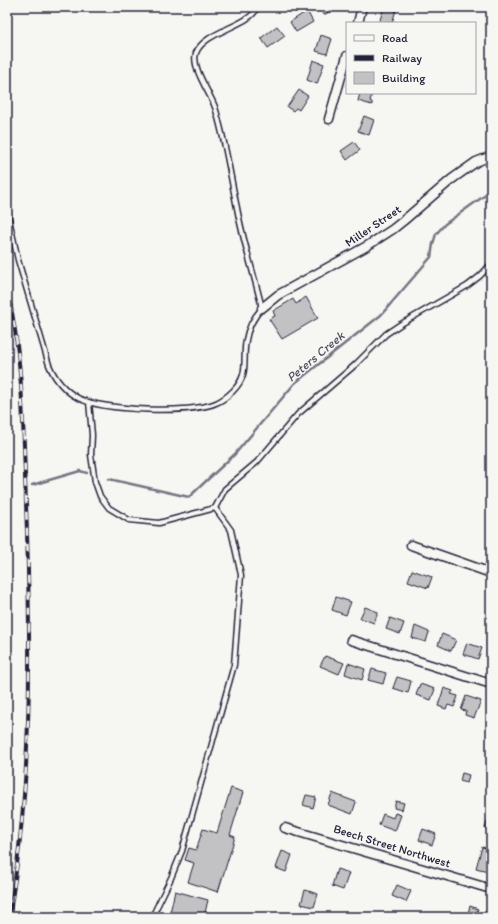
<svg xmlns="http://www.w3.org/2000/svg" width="498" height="924" font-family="Itim,sans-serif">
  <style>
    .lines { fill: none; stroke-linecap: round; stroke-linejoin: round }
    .stream { stroke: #757583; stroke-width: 2.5 }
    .building { fill: #c2c2c4; stroke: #22223b }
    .service-casing { stroke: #22223b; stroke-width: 7 }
    .minor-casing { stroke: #22223b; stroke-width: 11 }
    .service { stroke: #f6f6f2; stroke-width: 4 }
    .minor { stroke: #f6f6f2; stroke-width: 8 }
    .rail-casing { stroke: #22223b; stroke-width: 4 }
    .rail { stroke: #f6f6f2; stroke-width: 2.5; stroke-dasharray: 8; stroke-linecap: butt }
    .labels { text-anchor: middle; stroke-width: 3; stroke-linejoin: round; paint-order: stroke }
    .street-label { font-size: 12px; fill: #22223b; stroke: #f6f6f2 }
    .water-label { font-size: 13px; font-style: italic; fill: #535365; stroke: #f6f6f2 }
  </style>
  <rect width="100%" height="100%" fill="#f6f6f2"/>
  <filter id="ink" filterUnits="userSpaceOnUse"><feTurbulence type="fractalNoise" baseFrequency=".025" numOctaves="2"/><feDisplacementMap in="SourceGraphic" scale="8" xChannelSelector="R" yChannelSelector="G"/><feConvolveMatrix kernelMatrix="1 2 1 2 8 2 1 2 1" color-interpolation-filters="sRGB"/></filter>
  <g filter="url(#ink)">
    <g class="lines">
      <!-- stream -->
      <path class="stream" d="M109,479L189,497L235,454L295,383L381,315L431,257L433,244L436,234L445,224L491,191
        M32,485L80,471L87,473"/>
    </g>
    <!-- building -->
    <path class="building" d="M319,7H337L324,15Z
      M384,7L396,10L392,23H379Z
      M307,11L313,22L296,32L290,22Z
      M277,26L285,36L268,48L261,38Z
      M321,35L332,39L327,54L316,51Z
      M313,60L324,64L317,84L307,80Z
      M299,90L308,96L299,110L296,108L293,111L287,107Z
      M360,93H372L370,101L372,102V105L358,101Z
      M364,116L374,120L369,135L358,131Z
      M354,142L360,150L347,160L341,151Z
      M306,297L318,318L282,339L269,319L275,316L273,311L293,299L296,304Z
      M412,570L432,577L428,588L408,581Z
      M336,597L351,602L346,615L332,610Z
      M365,607L378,612L374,623L360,618Z
      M390,618L404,623L400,634L386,629Z
      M415,626L429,632L426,642L412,638Z
      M442,634L456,640L451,651L438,645Z
      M467,643L482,648L478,659L463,654Z
      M325,656L344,663L339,674L320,666Z
      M348,663L365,669L362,680L345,674Z
      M372,669L386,673L383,684L368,680Z
      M397,677L411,681L408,693L393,688Z
      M420,684L435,689L431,700L416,695Z
      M444,688L453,691L451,694L458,696L454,707L448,705L446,709L438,706Z
      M466,696L481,701L474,718L465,715L466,711L461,710Z
      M462,773L469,775L467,783L460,781Z
      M231,788L243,792L230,835L235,837L218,892L188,882L194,863L185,860L189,848L196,850L203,829L217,833Z
      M332,793L356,802L352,814L328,805Z
      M306,795L316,797L313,808L303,805Z
      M396,801L404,803L402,810L394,808Z
      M491,811V831L485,828Z
      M395,813L401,815L395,831L379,825L383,814L393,818Z
      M423,829L436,834L432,845L419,840Z
      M482,847L491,849V860L488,871L476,868Z
      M282,851L292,855L286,872L276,868Z
      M337,869L349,873L343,890L332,886Z
      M397,885L411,891L406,902L392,896Z
      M305,890L318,894L314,907L301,904Z
      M175,891L208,900L204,917H169Z
      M470,906L478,909L475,917H467Z"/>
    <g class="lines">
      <defs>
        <path id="service" d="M7,210L18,260L49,365C55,379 65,391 78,398C103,411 191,414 216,403C223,400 228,396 233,391C250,374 242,360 246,340C248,327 254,317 262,308C254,274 243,241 237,208C230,174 225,139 215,107C210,93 191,67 196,53C204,31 253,25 257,7
          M89,402L92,435L91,455L95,482L100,496L109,508L129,520L159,523L215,508L231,530L241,575L234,665L182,851L171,878L152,917
          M215,508L225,489L257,462L298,414L355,365L386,334L401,324L467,286L480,276L491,264"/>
        <path id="minor" d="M358,23L362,7
          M329,119L347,56
          M262,308L278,295L367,246L393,229L403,221L452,179L476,162L491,156
          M411,545L491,573
          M351,640L491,684
          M285,828L491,889"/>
      </defs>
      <!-- service casing -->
      <use href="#service" class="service-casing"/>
      <!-- minor casing -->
      <use href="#minor" class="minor-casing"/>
      <!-- service -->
      <use href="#service" class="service"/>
      <!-- minor -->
      <use href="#minor" class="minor"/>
      <defs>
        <path id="rail" d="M7,289C24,360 23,432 26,503C31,641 33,780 9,917"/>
      </defs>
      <!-- rail casing -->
      <use href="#rail" class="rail-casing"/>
      <!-- rail -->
      <use href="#rail" class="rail"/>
    </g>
  </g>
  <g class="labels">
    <!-- street labels -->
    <g class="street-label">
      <text transform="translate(373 226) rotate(-34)" y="4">Miller Street</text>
      <text transform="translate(392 846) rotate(17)" y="4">Beech Street Northwest</text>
    </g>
    <!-- water labels -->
    <g class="water-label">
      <text transform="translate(315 356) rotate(-40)" y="5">Peters Creek</text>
    </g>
  </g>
  <!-- margin -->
  <rect width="498" height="924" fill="none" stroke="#f6f6f2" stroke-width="24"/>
  <rect x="12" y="12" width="474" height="900" fill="none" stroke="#22223b" stroke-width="1.5" filter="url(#ink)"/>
  <!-- legend -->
  <rect x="346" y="22" width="130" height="72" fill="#f6f6f2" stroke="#a1a1a9"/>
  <rect x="354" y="35" width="20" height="6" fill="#f6f6f2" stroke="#a1a1a9"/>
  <text x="382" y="42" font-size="12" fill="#22223b">Road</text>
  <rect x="354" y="55" width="20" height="6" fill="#22223b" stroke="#a1a1a9"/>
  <text x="382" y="62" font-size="12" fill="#22223b">Railway</text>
  <rect x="354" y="72" width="20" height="12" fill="#c2c2c4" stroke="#a1a1a9"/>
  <text x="382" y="82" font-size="12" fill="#22223b">Building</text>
</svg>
